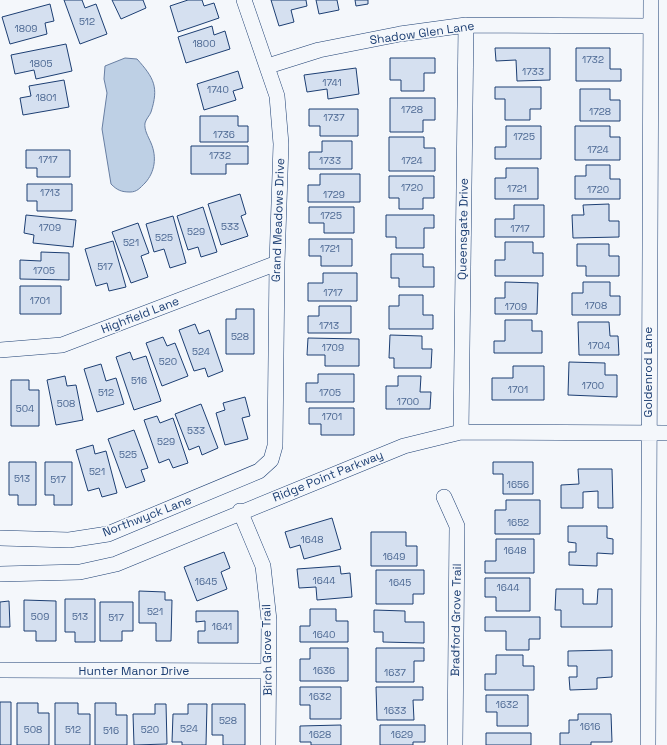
<svg xmlns="http://www.w3.org/2000/svg" width="667" height="745" font-family="'Space Grotesk',sans-serif">
  <style>
    .water { fill: #bed0e5; stroke: #687fa3 }
    .building { fill: #d5e0f0; stroke: #1d3f73 }
    .lines { fill: none; stroke-linecap: round; stroke-linejoin: round }
    .minor-casing { stroke: #1d3f73; stroke-width: 16 }
    .minor { stroke: #f4f7fb; stroke-width: 15 }
    .labels { text-anchor: middle; stroke-width: 3; stroke-linejoin: round; paint-order: stroke }
    .number-label { font-size: 10px; fill: #4b6792 }
    .street-label { font-size: 12px; fill: #1d3f73; stroke: #f4f7fb }
  </style>
  <rect width="100%" height="100%" fill="#f4f7fb"/>
  <!-- water -->
  <path class="water" d="M125,58L137,59C154,78 159,87 151,112C150,115 146,119 145,123C144,130 148,136 151,143C157,157 155,172 145,183C140,188 137,192 130,192C121,192 117,190 111,184L102,129L107,93L104,79L105,66Z"/>
  <!-- building -->
  <path class="building" d="M64,0H82L85,8L96,4L107,34L80,44Z
    M112,0H143L146,8L121,19Z
    M188,0H202L204,6L214,3L219,18L178,32L170,6Z
    M271,0H306L307,6L291,10L294,22L279,26Z
    M316,0H337L339,10L319,14Z
    M355,0H368V4L356,6Z
    M50,4L54,21L45,23L47,34L10,44L2,17Z
    M212,26L214,35L225,31L230,49L186,63L178,37Z
    M66,44L72,71L36,79L34,70L15,74L11,55Z
    M495,48H550V80L517,81L516,60L496,61Z
    M576,48H610V69H621V81H576Z
    M390,58H435V73H424V91H401V80H390Z
    M356,68L359,94L328,99L327,89L307,92L304,75Z
    M238,71L243,88L233,91L236,100L204,110L197,84Z
    M64,80L69,107L23,115L20,98L31,96L29,86Z
    M495,87H541V109H530V120H505V99H495Z
    M580,89H610V100H620V121H580Z
    M390,98H435V120H423V132H390Z
    M309,109H358V136H320V126H309Z
    M200,116H238V126H248V142H200Z
    M506,126H541V159H495V147H506Z
    M575,126H610V137H620V160H575Z
    M389,137H424V148H435V171H389Z
    M322,141H352V169H309V152H322Z
    M191,146H248V164H226V174H191Z
    M26,150H70V177H37V168H26Z
    M586,165H610V179H620V199H575V176H586Z
    M506,168H538V199H495V178H506Z
    M320,174H360V202H308V185H320Z
    M389,176H434V198H423V209H399V198H389Z
    M27,184H72V211H37V201H27Z
    M240,194L246,214L241,216L248,236L221,245L208,204Z
    M609,204V221H619V237L573,238L572,215H584L583,205Z
    M514,205H544V237H495V219H514Z
    M203,207L217,252L201,257L198,247L188,250L177,216Z
    M309,207H354V233H324V223H309Z
    M26,215L76,220L73,247L33,243L34,235L24,233Z
    M386,215H434V228H424V248H396V237H386Z
    M173,216L186,263L170,268L164,249L154,252L146,224Z
    M138,223L149,253L141,256L148,277L131,283L112,232Z
    M309,239H352V266H321V256H309Z
    M113,241L126,287L109,291L107,283L96,286L85,249Z
    M505,242H533V253H543V276H495V260H505Z
    M577,244H609V256H619V276H586V266H577Z
    M41,252L69,253V280L20,279V260L41,261Z
    M391,254H423V267H434V287H399V278H391Z
    M323,273H357V301H308V283H323Z
    M505,282L538,283L537,314H495V298H505Z
    M583,282H610V296H620V315H572V293H583Z
    M20,286H61V314H20Z
    M399,295H423V315H433V329H389V306H399Z
    M319,306H351V333H308V316H319Z
    M236,309H254V354H226V319H236Z
    M505,320H532V331H542V353H494V341H505Z
    M578,322H609L610,336H618L619,355H579Z
    M195,324L199,334L209,330L223,371L208,377L205,368L194,371L179,330Z
    M390,335L422,336V349H432L431,368H394V358H389Z
    M163,337L167,346L175,343L188,376L162,386L146,343Z
    M308,338L359,339V366H325V355H307Z
    M130,352L133,360L146,356L161,401L134,410L116,357Z
    M569,362L605,363V375H617V397L568,395Z
    M101,364L106,381L116,378L124,404L97,412L84,369Z
    M513,366H544V400H492V378H513Z
    M318,374H354V402H306V383H318Z
    M65,376L67,386L76,385L83,420L56,425L47,380Z
    M398,376H421L420,392H431L430,409H386V386H398Z
    M11,380H29V390H39V426H11Z
    M245,397L250,416L242,418L248,439L225,445L216,413L225,410L223,403Z
    M201,404L218,448L202,455L199,446L189,450L175,414Z
    M309,408H354V435H321V424H309Z
    M157,416L160,423L173,418L188,463L173,468L169,459L159,463L144,420Z
    M134,430L148,468L141,470L145,481L126,488L108,439Z
    M93,445L95,454L106,451L117,493L102,497L99,488L88,491L76,450Z
    M9,462H36V505H18V495H9Z
    M45,462H72V505H54V495H45Z
    M493,462H533V494H503V474H493Z
    M578,469H612L613,508H598V491L583,492V508H561V485L579,484Z
    M506,500H540V534H495V510H506Z
    M332,518L341,549L304,559L300,545L290,548L285,532Z
    M568,526H607V538L613,539V554L597,553V566L569,565V552H576V543L568,542Z
    M371,532H406V546H417V566H371Z
    M496,539H534V573H485V561H496Z
    M224,552L230,568L221,572L227,589L197,601L184,567Z
    M340,566L341,574L350,573L352,597L317,600L316,587L299,588L297,569Z
    M376,570H424V594H413V604H376Z
    M485,578H530V611H496V597H485Z
    M556,589H583V604H597L598,589H612V627H561V610H555Z
    M139,591L165,592V600H172L171,641H156V623H139Z
    M65,599H95V642H75V632H65Z
    M24,600L56,601V641H36V631H24Z
    M9,601L10,627H0V602Z
    M100,602H133V631H122V641H100Z
    M310,609H336V621H348V642H300V626H310Z
    M374,610L405,611V622H424V643L383,642V632H374Z
    M196,611H238V643H198V631H205V621L196,622Z
    M485,617H540V639H529V650H506V631H485Z
    M310,648H348V681H300V659H310Z
    M376,648H424V661H414V682H376Z
    M612,650V677L597,678V689L570,690L569,677H577V666H568V651Z
    M496,655H523V666H534V690H485V674H496Z
    M300,687H341V719H310V705H300Z
    M376,687H423V700H413L414,720H377Z
    M486,695H528V726H497V712H486Z
    M0,702H11V745H0Z
    M17,703H38V713H49V745H17Z
    M55,703H78V714H90V745H55Z
    M95,703H116V715H127V745H95Z
    M155,704H166L167,744L134,745L133,714H155Z
    M188,704H207L206,745H182V742H172L173,714H188Z
    M212,704H245V745H223V735H212Z
    M578,714H611L612,742H591V745H560V733H569V720H578Z
    M341,725V745H311V742H300V726Z
    M380,725H425V742H413V745H380Z
    M486,733H531V745H486Z"/>
  <g class="lines">
    <defs>
      <path id="minor" d="M268,66L319,50L400,34L466,25L651,26
        M0,350L62,345L277,263
        M461,432L466,25
        M444,497L457,526L455,745
        M240,511L263,566L269,620L268,745
        M0,538L69,540L108,534L259,471L271,460L275,446L277,263L281,144L277,96L244,0
        M0,574L80,572L116,564L404,446L461,432L667,433
        M0,670L268,671
        M648,745L651,0"/>
    </defs>
    <!-- minor casing -->
    <use href="#minor" class="minor-casing"/>
    <!-- minor -->
    <use href="#minor" class="minor"/>
  </g>
  <g class="labels">
    <!-- number labels -->
    <g class="number-label">
      <text x="87" y="25">512</text>
      <text x="26" y="32">1809</text>
      <text x="204" y="47">1800</text>
      <text x="593" y="63">1732</text>
      <text x="41" y="67">1805</text>
      <text x="533" y="75">1733</text>
      <text x="332" y="86">1741</text>
      <text x="218" y="93">1740</text>
      <text x="46" y="101">1801</text>
      <text x="412" y="113">1728</text>
      <text x="600" y="115">1728</text>
      <text x="334" y="121">1737</text>
      <text x="224" y="138">1736</text>
      <text x="524" y="140">1725</text>
      <text x="598" y="153">1724</text>
      <text x="220" y="159">1732</text>
      <text x="48" y="163">1717</text>
      <text x="330" y="164">1733</text>
      <text x="412" y="164">1724</text>
      <text x="412" y="191">1720</text>
      <text x="517" y="192">1721</text>
      <text x="598" y="193">1720</text>
      <text x="50" y="196">1713</text>
      <text x="334" y="198">1729</text>
      <text x="331" y="219">1725</text>
      <text x="230" y="230">533</text>
      <text x="50" y="231">1709</text>
      <text x="520" y="232">1717</text>
      <text x="196" y="235">529</text>
      <text x="164" y="241">525</text>
      <text x="131" y="246">521</text>
      <text x="330" y="252">1721</text>
      <text x="105" y="270">517</text>
      <text x="44" y="274">1705</text>
      <text x="333" y="296">1717</text>
      <text x="40" y="304">1701</text>
      <text x="596" y="309">1708</text>
      <text x="516" y="310">1709</text>
      <text x="329" y="329">1713</text>
      <text x="240" y="340">528</text>
      <text x="599" y="349">1704</text>
      <text x="333" y="351">1709</text>
      <text x="201" y="355">524</text>
      <text x="168" y="365">520</text>
      <text x="139" y="384">516</text>
      <text x="593" y="389">1700</text>
      <text x="518" y="393">1701</text>
      <text x="106" y="396">512</text>
      <text x="330" y="396">1705</text>
      <text x="408" y="405">1700</text>
      <text x="66" y="407">508</text>
      <text x="25" y="412">504</text>
      <text x="332" y="420">1701</text>
      <text x="196" y="434">533</text>
      <text x="166" y="445">529</text>
      <text x="128" y="458">525</text>
      <text x="97" y="475">521</text>
      <text x="22" y="482">513</text>
      <text x="58" y="483">517</text>
      <text x="518" y="488">1656</text>
      <text x="518" y="526">1652</text>
      <text x="312" y="543">1648</text>
      <text x="515" y="554">1648</text>
      <text x="394" y="560">1649</text>
      <text x="324" y="584">1644</text>
      <text x="206" y="585">1645</text>
      <text x="400" y="586">1645</text>
      <text x="508" y="591">1644</text>
      <text x="155" y="615">521</text>
      <text x="40" y="620">509</text>
      <text x="80" y="620">513</text>
      <text x="116" y="621">517</text>
      <text x="222" y="630">1641</text>
      <text x="324" y="638">1640</text>
      <text x="324" y="674">1636</text>
      <text x="395" y="676">1637</text>
      <text x="320" y="700">1632</text>
      <text x="507" y="708">1632</text>
      <text x="395" y="714">1633</text>
      <text x="228" y="724">528</text>
      <text x="590" y="730">1616</text>
      <text x="189" y="732">524</text>
      <text x="33" y="733">508</text>
      <text x="73" y="733">512</text>
      <text x="150" y="733">520</text>
      <text x="111" y="734">516</text>
      <text x="320" y="738">1628</text>
      <text x="402" y="738">1629</text>
    </g>
    <!-- street labels -->
    <g class="street-label">
      <text transform="translate(422 33) rotate(-8)" y="4">Shadow Glen Lane</text>
      <text transform="translate(278 220) rotate(-88)" y="4">Grand Meadows Drive</text>
      <text transform="translate(463 229) rotate(-89)" y="4">Queensgate Drive</text>
      <text transform="translate(140 315) rotate(-21)" y="4">Highfield Lane</text>
      <text transform="translate(648 372) rotate(-90)" y="4">Goldenrod Lane</text>
      <text transform="translate(328 476) rotate(-22)" y="4">Ridge Point Parkway</text>
      <text transform="translate(147 516) rotate(-21)" y="4">Northwyck Lane</text>
      <text transform="translate(456 620) rotate(-89)" y="4">Bradford Grove Trail</text>
      <text transform="translate(267 650) rotate(-91)" y="4">Birch Grove Trail</text>
      <text x="134" y="675">Hunter Manor Drive</text>
    </g>
  </g>
</svg>
